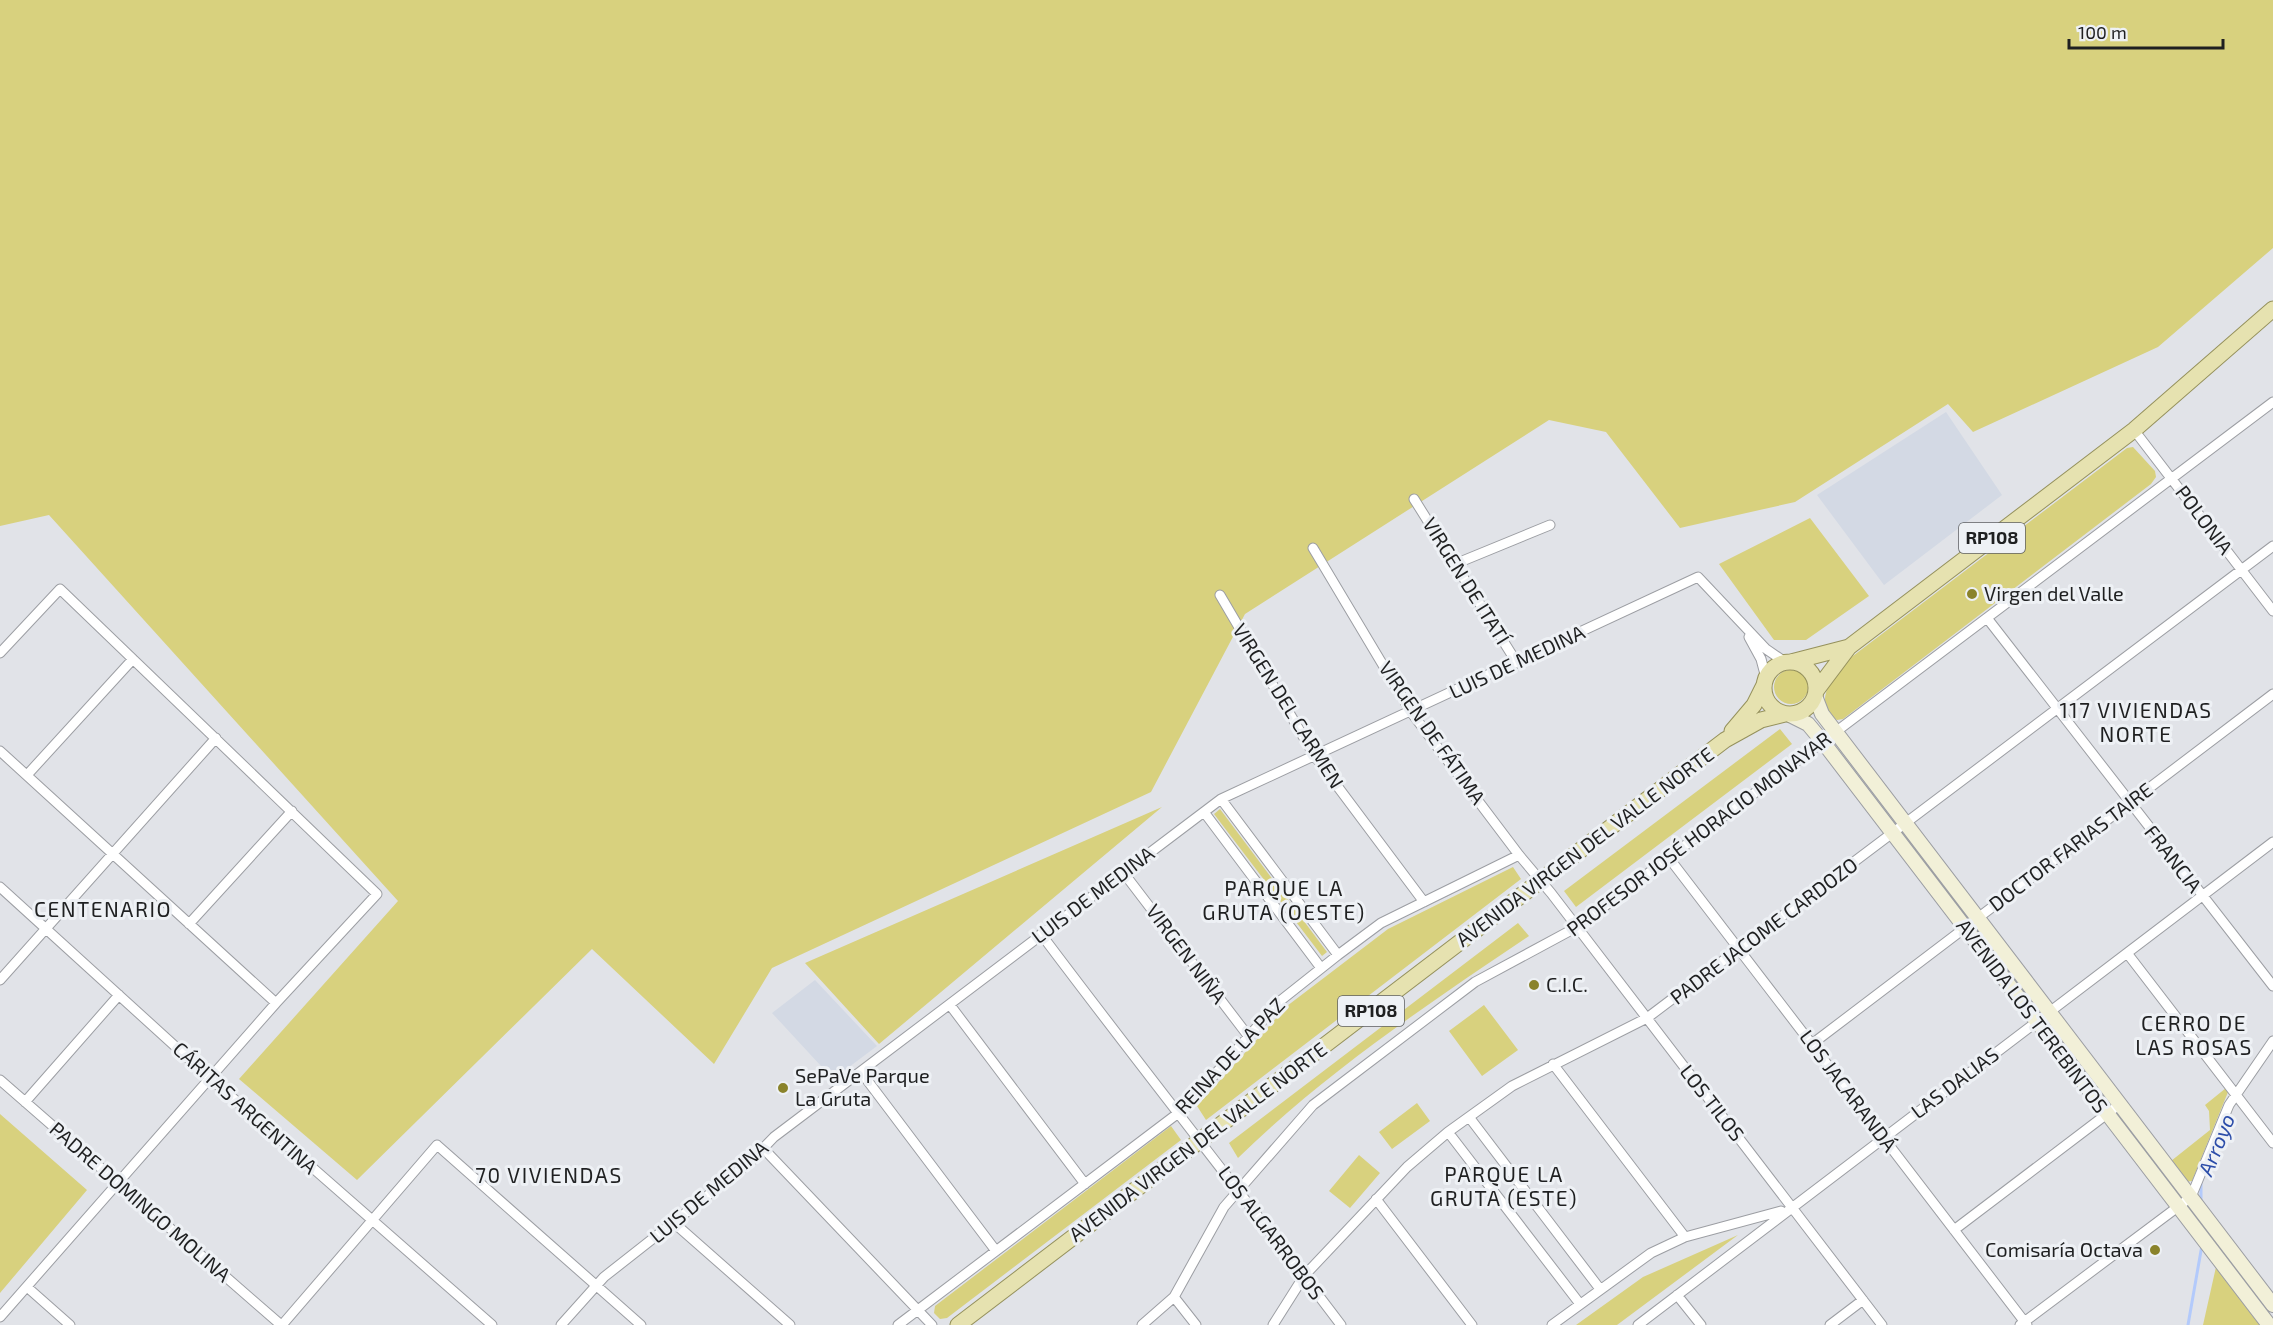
<svg xmlns="http://www.w3.org/2000/svg" width="2273" height="1325" font-family="'Exo 2',sans-serif">
  <style>
    .built { fill: #d3d9e4 }
    .green { fill: #d8d17e }
    .lines { fill: none; stroke-linecap: round; stroke-linejoin: round }
    .stream { stroke: #b3cafb; stroke-width: 3 }
    .minor-casing { stroke: #9c9ea3; stroke-width: 11 }
    .secondary-casing { stroke: #9c9ea3; stroke-width: 16 }
    .primary-casing { stroke: #95915c; stroke-width: 17 }
    .minor { stroke: #fff; stroke-width: 9 }
    .secondary { stroke: #f2f0d8; stroke-width: 14 }
    .primary { stroke: #e6e2b0; stroke-width: 15 }
    .poi-dot { fill: #8a832b; stroke: #eef1f5; stroke-width: 2 }
    .labels { text-anchor: middle; stroke-width: 6; stroke-linejoin: round; paint-order: stroke }
    .shield { fill: #eef1f5; stroke: #5d5f61; stroke-width: 1.5 }
    .shield-label { font-size: 18px; font-weight: bold; fill: #1f2021 }
    .street-label { font-size: 20px; fill: #1f2021; stroke: #eef1f5 }
    .poi-label { font-size: 20px; fill: #1f2021; stroke: #eef1f5; text-anchor: start }
    .neighbourhood-label { font-size: 21px; letter-spacing: 1.5px; fill: #1f2021; stroke: #eef1f5 }
    .water-label { font-size: 21px; font-style: italic; fill: #2c4da9; stroke: #eef1f5 }
  </style>
  <rect width="100%" height="100%" fill="#e1e3e8"/>
  <!-- built -->
  <path class="built" d="M1946,412L2002,495L1884,585L1817,495Z
    M815,980L877,1046L833,1079L772,1013Z"/>
  <!-- green -->
  <path class="green" d="M0,0H2273V248L2158,347L1973,432L1948,404L1795,502L1680,528L1606,432L1549,420L1245,614L1151,792L772,968L714,1064L592,949L357,1180L239,1079L398,901L49,515L0,526Z
    M2133,447L2155,471L2156,477L2151,484L1843,719L1837,720C1813,708 1830,679 1841,665L2127,448Z
    M1810,518L1869,596L1806,640H1774L1719,564Z
    M1774 687a17 17 0 1 1 34 0a17 17 0 1 1-34 0Z
    M1780,729L1792,744L1576,907L1564,891Z
    M1162,807L879,1044L805,963Z
    M1220,809L1327,952L1322,956L1214,814Z
    M1513,867L1521,879L1206,1120L1197,1106L1287,1006L1388,929Z
    M1518,923L1529,936C1428,1004 1326,1072 1238,1158L1229,1143Z
    M1484,1005L1518,1050L1482,1076L1449,1031Z
    M2226,1088L2228,1092L2192,1181L2186,1182L2171,1161L2210,1130L2209,1111L2205,1105Z
    M1417,1103L1430,1121L1392,1149L1379,1132Z
    M0,1114L87,1190L0,1293Z
    M1171,1126L1181,1140L947,1318L940,1319L934,1313L935,1306Z
    M1359,1155L1380,1173L1350,1208L1329,1191Z
    M1738,1235L1617,1325H1576L1643,1277Z
    M2216,1267L2260,1325H2203Z"/>
  <g class="lines">
    <!-- stream -->
    <path class="stream" d="M2201,1184V1201
      M2188,1325L2202,1245"/>
    <defs>
      <path id="minor" d="M2134,430L2273,611
        M1414,499L1517,663
        M1313,548L1411,712L1519,855L1551,893L1882,1325
        M1455,564L1550,525
        M1220,595L1314,755L1424,902
        M1987,618L2273,986
        M1749,637L1761,659L1766,678
        M0,653L60,589L377,894L276,1003L0,1317
        M0,751L276,1003
        M27,775L133,659
        M1221,799L1338,955
        M1204,812L1321,968
        M1669,858L2027,1325
        M1123,872L1249,1037
        M0,887L210,1078L492,1325
        M189,924L292,811
        M1041,934C1140,1066 1242,1194 1341,1325
        M2127,953L2273,1143
        M0,980L216,738
        M950,1005L1085,1184
        M1812,1044L2273,694
        M1553,1064L1685,1237
        M861,1072L996,1251
        M0,1080L281,1325
        M25,1102L119,995
        M1469,1117L1600,1289
        M1448,1132L1580,1304
        M763,1148L932,1325
        M1376,1199L1472,1325
        M673,1222L790,1325
        M1954,1230L2120,1104
        M27,1287L70,1325
        M1677,1295L1701,1325
        M1174,1297L1196,1325
        M282,1325L437,1145L641,1325
        M561,1325L604,1277L749,1163L774,1137L1221,799L1698,577L1766,649L1785,662
        M898,1325L1185,1108L1280,1001L1338,955L1381,923L1519,855
        M1142,1325L1174,1297L1224,1207L1313,1105L1475,982L1577,927L2273,402
        M1273,1325L1304,1276L1407,1167L1448,1132L1512,1086L1647,1018L2273,546
        M1552,1325L1651,1253L1685,1237L1781,1211
        M1638,1325L2273,842
        M1830,1325L1863,1300
        M2020,1325L2191,1197L2229,1105L2273,1041"/>
      <path id="secondary" d="M1815,696L1822,714L2273,1305
        M1790,715L1808,724L1823,742L2269,1325"/>
      <path id="primary" d="M1764 688a26 26 0 1 1 52 0a26 26 0 1 1-52 0Z
        M1791,662L1849,647
        M1816,691L1849,647L2134,430L2273,309
        M1732,731L1754,705L1764,685
        M958,1325L1725,740L1761,720L1785,714"/>
    </defs>
    <!-- minor casing -->
    <use href="#minor" class="minor-casing"/>
    <!-- secondary casing -->
    <use href="#secondary" class="secondary-casing"/>
    <!-- primary casing -->
    <use href="#primary" class="primary-casing"/>
    <!-- minor -->
    <use href="#minor" class="minor"/>
    <!-- secondary -->
    <use href="#secondary" class="secondary"/>
    <!-- primary -->
    <use href="#primary" class="primary"/>
  </g>
  <!-- markers -->
  <g class="poi-dot">
    <circle cx="1972" cy="594" r="6"/>
    <circle cx="1534" cy="985" r="6"/>
    <circle cx="783" cy="1088" r="6"/>
    <circle cx="2155" cy="1250" r="6"/>
  </g>
  <g class="labels">
    <!-- shield labels -->
    <g class="shield">
      <rect x="1959" y="523" width="66" height="30" rx="4.5"/>
      <rect x="1338" y="996" width="66" height="30" rx="4.5"/>
    </g>
    <g class="shield-label">
      <text x="1992" y="544">RP108</text>
      <text x="1371" y="1017">RP108</text>
    </g>
    <!-- street labels -->
    <g class="street-label">
      <text transform="translate(2204 520) rotate(53)" y="7">POLONIA</text>
      <text transform="translate(1466 581) rotate(58)" y="7">VIRGEN DE ITATÍ</text>
      <text transform="translate(1517 662) rotate(-25)" y="7">LUIS DE MEDINA</text>
      <text transform="translate(1288 706) rotate(58)" y="7">VIRGEN DEL CARMEN</text>
      <text transform="translate(1432 733) rotate(55)" y="7">VIRGEN DE FÁTIMA</text>
      <text transform="translate(1699 834) rotate(-37)" y="7">PROFESOR JOSÉ HORACIO MONAYAR</text>
      <text transform="translate(1585 847) rotate(-37)" y="7">AVENIDA VIRGEN DEL VALLE NORTE</text>
      <text transform="translate(2071 847) rotate(-37)" y="7">DOCTOR FARIAS TAIRE</text>
      <text transform="translate(2173 859) rotate(52)" y="7">FRANCIA</text>
      <text transform="translate(1093 895) rotate(-37)" y="7">LUIS DE MEDINA</text>
      <text transform="translate(1764 931) rotate(-37)" y="7">PADRE JACOME CARDOZO</text>
      <text transform="translate(1186 954) rotate(53)" y="7">VIRGEN NIÑA</text>
      <text transform="translate(2032 1016) rotate(53)" y="7">AVENIDA LOS TEREBINTOS</text>
      <text transform="translate(1230 1056) rotate(-47)" y="7">REINA DE LA PAZ</text>
      <text transform="translate(1955 1083) rotate(-37)" y="7">LAS DALIAS</text>
      <text transform="translate(1848 1091) rotate(53)" y="7">LOS JACARANDÁ</text>
      <text transform="translate(1712 1103) rotate(52)" y="7">LOS TILOS</text>
      <text transform="translate(245 1108) rotate(42)" y="7">CÁRITAS ARGENTINA</text>
      <text transform="translate(1198 1142) rotate(-37)" y="7">AVENIDA VIRGEN DEL VALLE NORTE</text>
      <text transform="translate(709 1192) rotate(-40)" y="7">LUIS DE MEDINA</text>
      <text transform="translate(140 1202) rotate(41)" y="7">PADRE DOMINGO MOLINA</text>
      <text transform="translate(1271 1233) rotate(53)" y="7">LOS ALGARROBOS</text>
    </g>
    <!-- poi labels -->
    <g class="poi-label">
      <text x="1984" y="601">Virgen del Valle</text>
      <text x="1546" y="992">C.I.C.</text>
      <text x="795" y="1083">SePaVe Parque<tspan x="795" dy="23">La Gruta</tspan></text>
      <text x="2143" y="1257" text-anchor="end">Comisaría Octava</text>
    </g>
    <!-- neighbourhood labels -->
    <g class="neighbourhood-label">
      <text x="2136" y="718">117 VIVIENDAS<tspan x="2136" dy="24">NORTE</tspan></text>
      <text x="1284" y="896">PARQUE LA<tspan x="1284" dy="24">GRUTA (OESTE)</tspan></text>
      <text x="103" y="917">CENTENARIO</text>
      <text x="2194" y="1031">CERRO DE<tspan x="2194" dy="24">LAS ROSAS</tspan></text>
      <text x="1504" y="1182">PARQUE LA<tspan x="1504" dy="24">GRUTA (ESTE)</tspan></text>
      <text x="549" y="1183">70 VIVIENDAS</text>
    </g>
    <!-- water labels -->
    <g class="water-label">
      <text transform="translate(2217 1145) rotate(-68)" y="7">Arroyo</text>
    </g>
  </g>
  <!-- scale -->
  <path d="M2069 39v9h154v-9" fill="none" stroke="#1f2021" stroke-width="3"/>
  <text x="2078" y="39" font-size="18" fill="#1f2021" stroke="#eef1f5" stroke-width="4.5" paint-order="stroke">100 m</text>
</svg>
